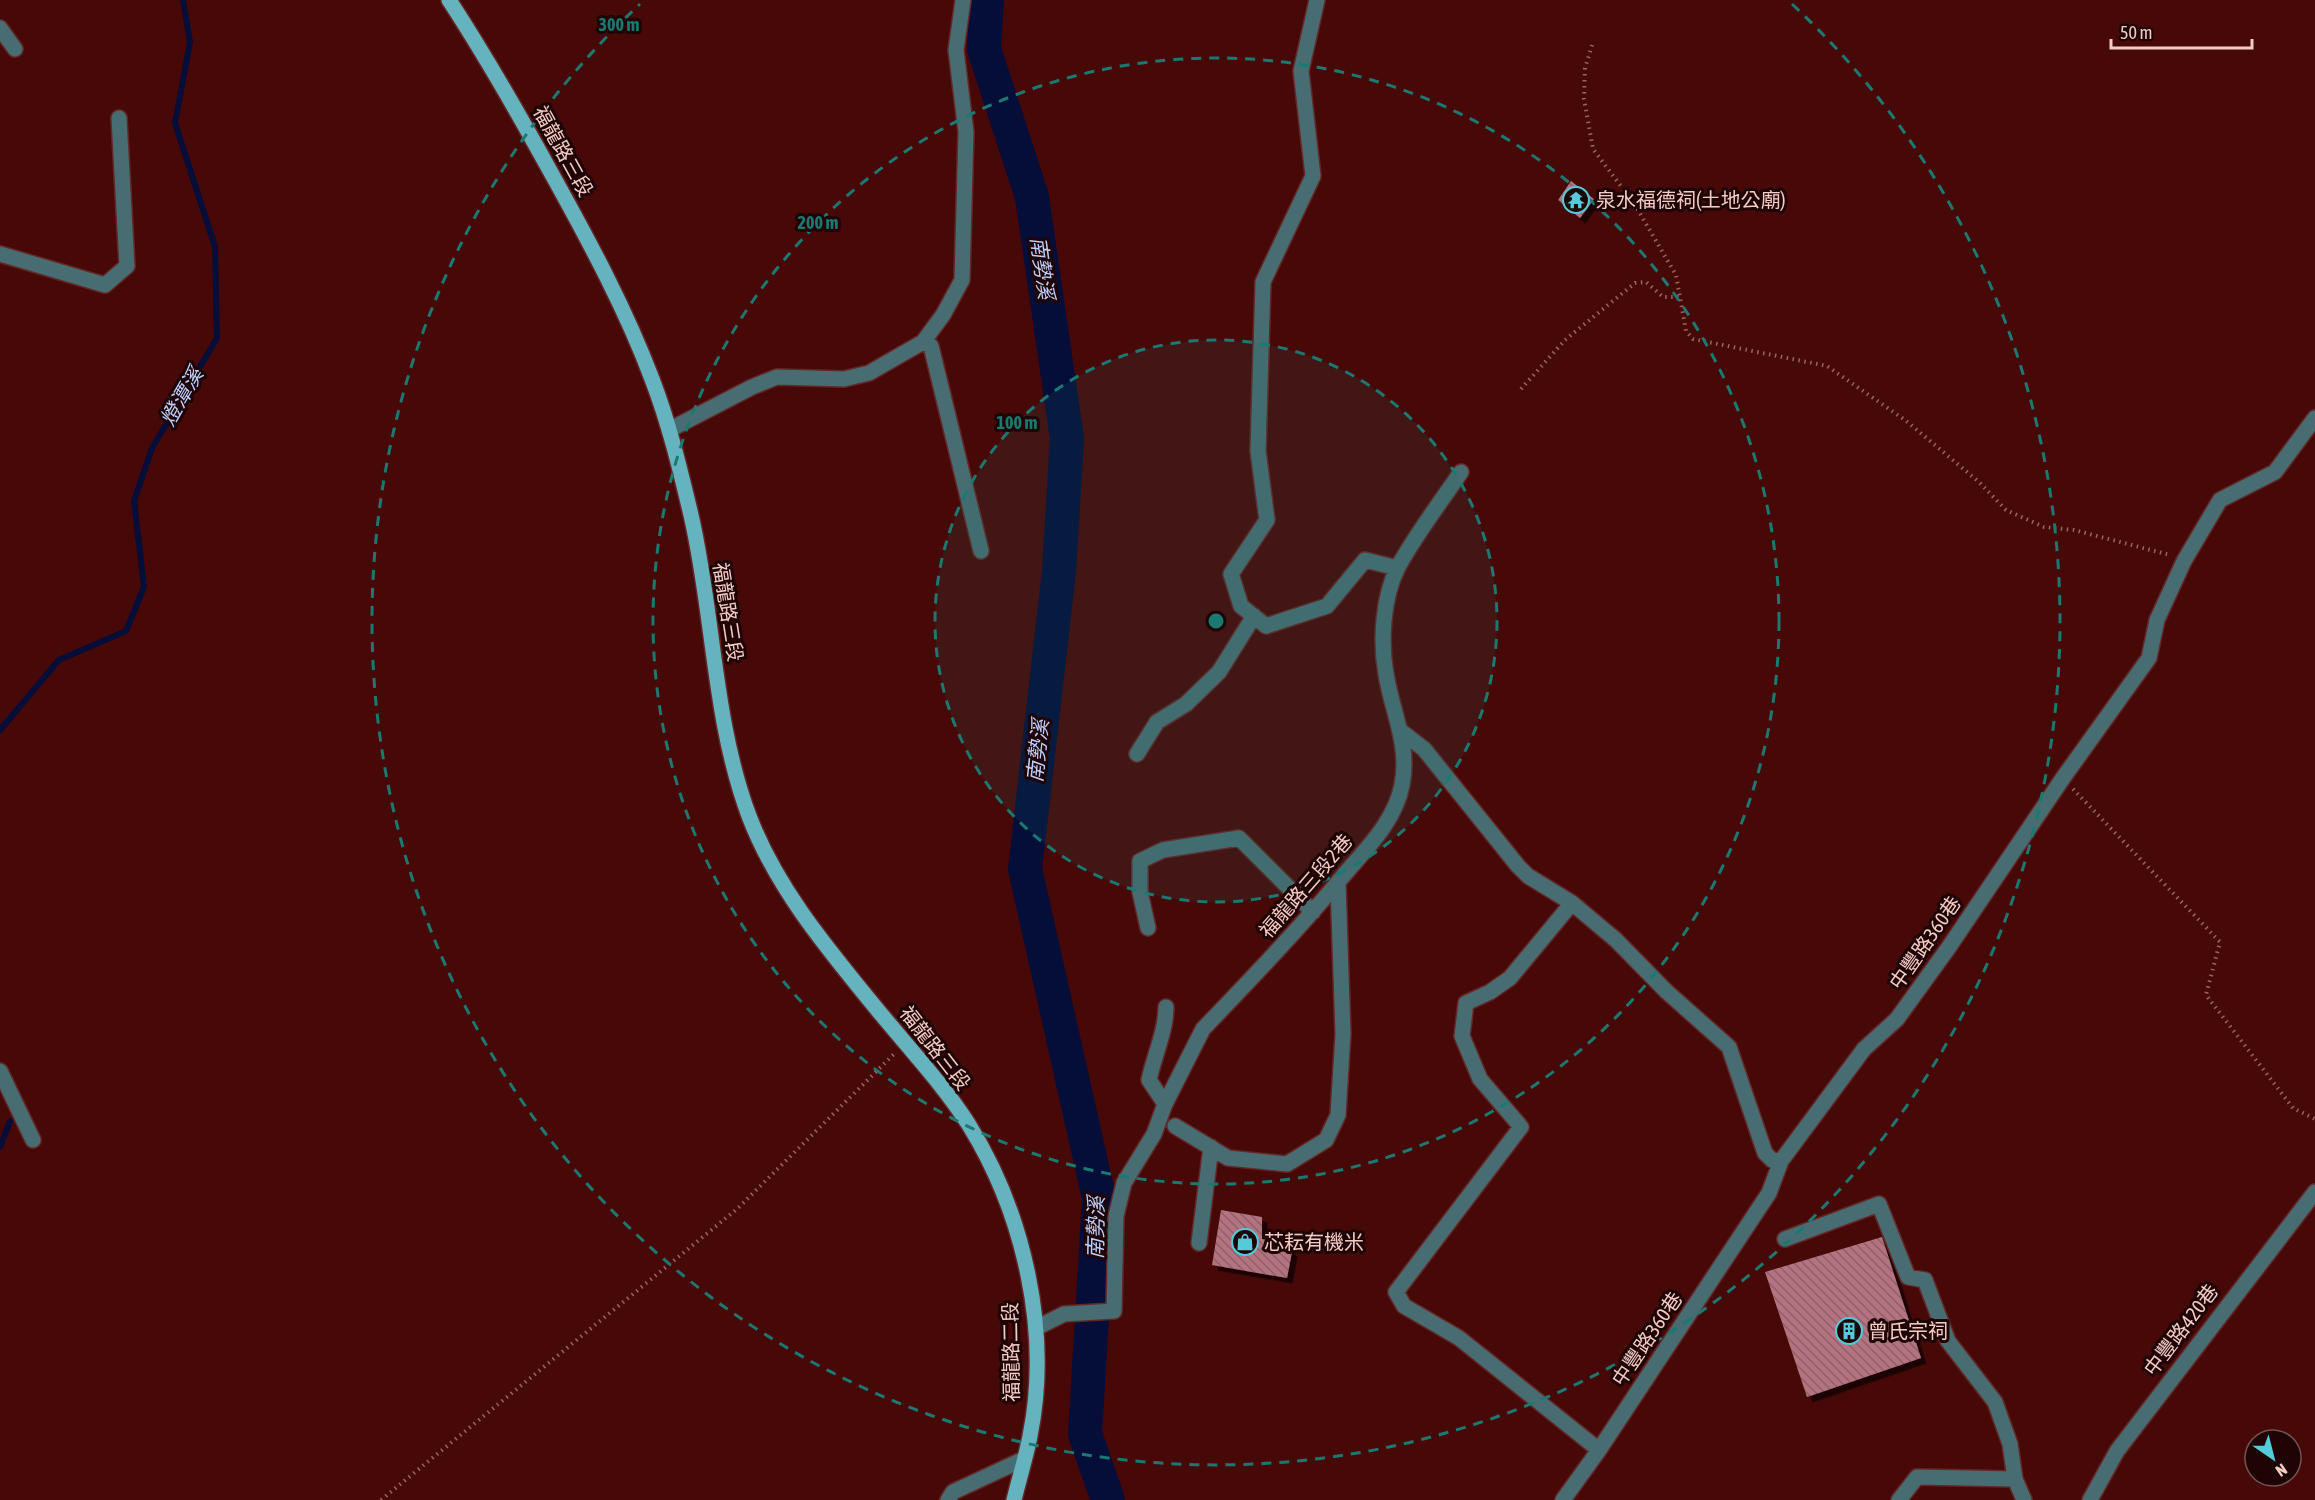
<svg xmlns="http://www.w3.org/2000/svg" width="2315" height="1500" font-family="'Asap Condensed','Noto Sans TC',sans-serif">
  <style>
    .lines { fill: none; stroke-linecap: round; stroke-linejoin: round }
    .stream { stroke: #050e39; stroke-width: 6 }
    .river { stroke: #050e39; stroke-width: 34 }
    .building { fill: url(#building-back-hatch); filter: url(#shadow) }
    .minor-casing { stroke: #632726; stroke-width: 18 }
    .major-casing { stroke: #632726; stroke-width: 18 }
    .path { stroke: #996562; stroke-width: 4; stroke-dasharray: 1.5 4.5; stroke-linecap: butt }
    .minor { stroke: #476c71; stroke-width: 15 }
    .major { stroke: #65b3be; stroke-width: 15 }
    .ring { fill: none; stroke: #1a7a72; stroke-width: 3; stroke-dasharray: 10 8 }
    .labels { text-anchor: middle; stroke-width: 6; stroke-linejoin: round; paint-order: stroke }
    .street-label { font-size: 20px; fill: #f4ccc6; stroke: #1e0404 }
    .poi-label { font-size: 20px; fill: #f4ccc6; stroke: #1e0404; text-anchor: start }
    .water-label { font-size: 21px; font-style: italic; fill: #bcd0fe; stroke: #1e0404 }
    .centre { fill: #1a7a72; stroke: #1e0404; stroke-width: 3 }
    .ring-label { font-size: 18px; text-anchor: middle; font-weight: bold; fill: #1a7a72; stroke: #1e0404; stroke-width: 6; stroke-linejoin: round; paint-order: stroke }
  </style>
  <defs>
    <pattern id="building-back-hatch" width="6" height="6" patternUnits="userSpaceOnUse" patternTransform="scale(1.5)"><rect width="6" height="6" fill="#b47380"/><path d="M-1 5l2 2M0 0l6 6M5-1l2 2" fill="none" stroke="#8f6068"/></pattern>
    <filter id="shadow"><feDropShadow dx="5.5" dy="5.5" stdDeviation="0" flood-color="#0009"/></filter>
  </defs>
  <rect width="100%" height="100%" fill="#470808"/>
  <g class="lines">
    <!-- stream -->
    <path class="stream" d="M0,730L59,660L126,631L144,587L134,501L152,448L217,338L215,247L175,123L190,42L183,0
      M0,1147L10,1121"/>
    <!-- river -->
    <path class="river" d="M987,0L984,49L1032,197L1067,439L1059,571L1025,869L1099,1198L1085,1434L1108,1500"/>
  </g>
  <!-- building -->
  <path class="building" d="M1571,181L1594,199L1580,218L1558,200Z
    M1221,1210L1262,1217V1239L1287,1245L1292,1252L1287,1278L1212,1265Z
    M1882,1237L1921,1358L1807,1397L1765,1272Z"/>
  <g class="lines">
    <defs>
      <path id="minor" d="M1317,0L1301,71L1313,176L1263,282L1258,451L1267,520L1231,574L1241,606L1266,626L1327,606L1365,560L1397,568
        M0,28L15,49
        M0,254L105,285L127,266L119,118
        M923,342L943,315L962,280L966,132L956,50L963,0
        M669,430L752,387L777,377L844,379L869,373L923,342L931,346L981,551
        M1402,732L1424,749L1518,866L1528,876L1572,903L1616,940L1666,991L1729,1047L1765,1153L1772,1160L1781,1161
        M1137,754L1157,722L1186,704L1219,672L1254,616
        M1572,903L1510,978L1490,992L1466,1003L1462,1036L1480,1079L1521,1127L1396,1292L1404,1306L1459,1338L1599,1450
        M1148,928L1140,892V861L1163,850L1239,838L1313,912
        M0,1071L33,1140
        M1165,1104L1149,1080C1154,1056 1166,1031 1166,1007
        M1175,1126L1228,1158L1287,1164L1326,1140L1338,1115L1343,1034L1338,883
        M1785,1239L1879,1204L1908,1277L1925,1280L1948,1341L1995,1402L2010,1444L2015,1479
        M1199,1243L1211,1147
        M1036,1328L1064,1314L1114,1311L1116,1216L1124,1183L1154,1134L1165,1104L1203,1029C1251,979 1299,929 1344,875C1367,848 1395,821 1402,785C1410,745 1392,712 1386,674C1380,641 1383,596 1398,567C1416,534 1440,503 1461,472
        M948,1500L953,1492L1024,1459
        M1563,1500L1599,1450L1769,1193L1781,1161L1864,1049L1897,1019L1949,947L2063,778L2149,658L2157,620L2184,561L2220,500L2275,472L2315,418
        M1899,1500L1917,1477L2015,1479L2024,1500
        M2090,1500L2117,1451L2315,1192"/>
      <path id="major" d="M449,0C487,58 521,118 554,178C590,243 626,310 652,379C669,423 680,469 691,515C714,614 713,720 749,816C777,889 827,948 876,1008C907,1046 943,1084 969,1125C1024,1214 1051,1332 1030,1436C1026,1457 1019,1479 1014,1500"/>
    </defs>
    <!-- minor casing -->
    <use href="#minor" class="minor-casing"/>
    <!-- major casing -->
    <use href="#major" class="major-casing"/>
    <!-- path -->
    <path class="path" d="M1592,45L1585,68L1584,99L1593,149L1635,205L1676,275L1686,331L1693,339L1827,366L1905,420L1979,482L2006,510L2044,527L2074,530L2170,555
      M1521,389L1565,340L1635,283L1646,282L1663,297H1681
      M2073,789L2220,942L2206,995L2293,1108L2315,1119
      M381,1500L737,1209L894,1054"/>
    <!-- minor -->
    <use href="#minor" class="minor"/>
    <!-- major -->
    <use href="#major" class="major"/>
  </g>
  <!-- distance rings -->
  <circle cx="1216" cy="621" r="281" fill="#1a7a72" fill-opacity=".12"/>
  <g class="ring">
    <circle cx="1216" cy="621" r="281"/>
    <circle cx="1216" cy="621" r="563"/>
    <path d="M1792 4A844 844 0 1 1 640 4"/>
  </g>
  <!-- icons -->
  <defs>
    <symbol id="temple-ring" viewBox="-11 -11 22 22"><circle r="9.5" fill="#1e0404" stroke="#53cbda" stroke-width="1.5"/><path d="M0-6L5-2H3V0L6.5 2.5H4V6H1.5V3h-3V6H-4V2.5H-6.5L-3 0V-2H-5Z" fill="#53cbda"/></symbol>
    <symbol id="shop-ring" viewBox="-11 -11 22 22"><circle r="9.5" fill="#1e0404" stroke="#53cbda" stroke-width="1.5"/><path d="M-5-2.5h2.3a2.7 3.5 0 0 1 5.4 0H5L5.5 6h-11ZM-1.5-2.5h3a1.5 2.3 0 0 0-3 0Z" fill="#53cbda"/></symbol>
    <symbol id="building-ring" viewBox="-11 -11 22 22"><circle r="9.5" fill="#1e0404" stroke="#53cbda" stroke-width="1.5"/><path d="M-4-6H4V6H1V3H-1V6H-4ZM-2.5-4.3h1.7v1.8h-1.7ZM.8-4.3h1.7v1.8H.8ZM-2.5-1h1.7V.8h-1.7ZM.8-1h1.7V.8H.8Z" fill="#53cbda"/></symbol>
  </defs>
  <g fill-rule="evenodd">
    <use href="#temple-ring" x="1561" y="185" width="30" height="30"/>
    <use href="#shop-ring" x="1230" y="1227" width="30" height="30"/>
    <use href="#building-ring" x="1834" y="1316" width="30" height="30"/>
  </g>
  <g class="labels">
    <!-- street labels -->
    <g class="street-label">
      <text transform="translate(563 151) rotate(61)" y="7">福龍路三段</text>
      <text transform="translate(728 612) rotate(81)" y="7">福龍路三段</text>
      <text transform="translate(1306 886) rotate(-49)" y="7">福龍路三段2巷</text>
      <text transform="translate(1925 943) rotate(-55)" y="7">中豐路360巷</text>
      <text transform="translate(935 1048) rotate(52)" y="7">福龍路三段</text>
      <text transform="translate(2181 1330) rotate(-53)" y="7">中豐路420巷</text>
      <text transform="translate(1647 1339) rotate(-56)" y="7">中豐路360巷</text>
      <text transform="translate(1011 1352) rotate(-91)" y="7">福龍路二段</text>
    </g>
    <!-- poi labels -->
    <g class="poi-label">
      <text x="1596" y="207">泉水福德祠(土地公廟)</text>
      <text x="1264" y="1249">芯耘有機米</text>
      <text x="1868" y="1338">曾氏宗祠</text>
    </g>
    <!-- water labels -->
    <g class="water-label">
      <text transform="translate(1042 268) rotate(82)" y="7">南勢溪</text>
      <text transform="translate(182 397) rotate(-60)" y="7">燈潭溪</text>
      <text transform="translate(1038 751) rotate(-84)" y="7">南勢溪</text>
      <text transform="translate(1096 1228) rotate(-89)" y="7">南勢溪</text>
    </g>
  </g>
  <circle cx="1216" cy="621" r="9" class="centre"/>
  <g class="ring-label">
    <text x="619" y="31">300 m</text>
    <text x="818" y="229">200 m</text>
    <text x="1017" y="429">100 m</text>
  </g>
  <!-- north arrow -->
  <g transform="translate(2273 1458) rotate(145)"><circle r="28" fill="#1e0404" stroke="#745452" stroke-width="1.5"/>
  <path d="M0-4.5L10 22L0 15L-10 22Z" fill="#53cbda"/>
  <text y="-9" font-size="16" font-weight="bold" text-anchor="middle" fill="#f4ccc6">N</text>
  </g>
  <!-- scale -->
  <path d="M2111 39v9h141v-9" fill="none" stroke="#f4ccc6" stroke-width="3"/>
  <text x="2120" y="39" font-size="18" fill="#f4ccc6" stroke="#1e0404" stroke-width="4.5" paint-order="stroke">50 m</text>
</svg>
